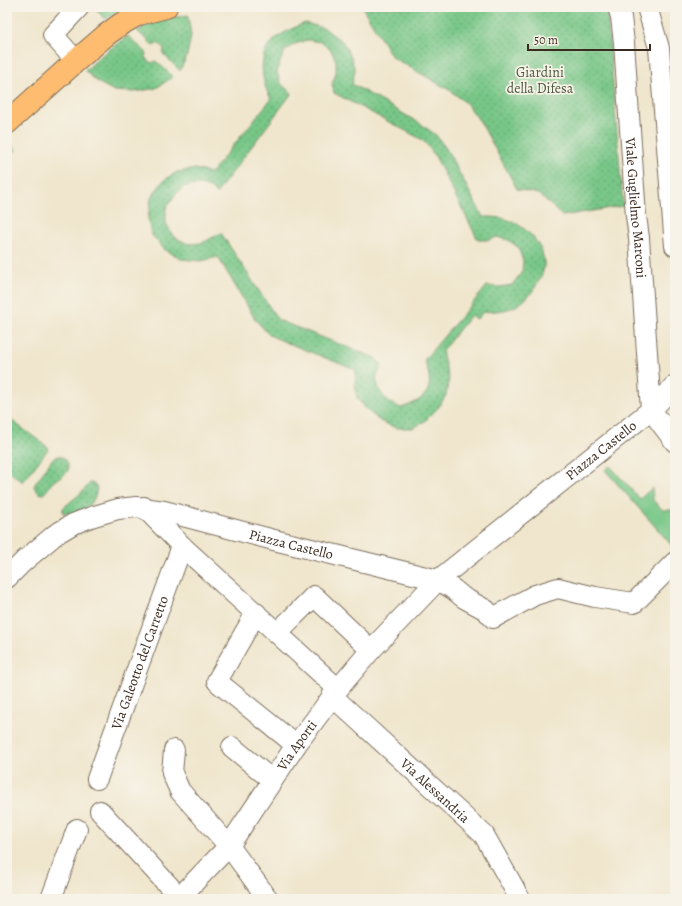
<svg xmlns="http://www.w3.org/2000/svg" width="682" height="906" font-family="Alegreya,serif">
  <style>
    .grass { fill: url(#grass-dots); stroke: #5a7853; fill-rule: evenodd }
    .garden { fill: #78c788; stroke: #5a7853 }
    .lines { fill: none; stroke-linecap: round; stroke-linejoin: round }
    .minor-casing { stroke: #7a6c5b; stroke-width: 22 }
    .major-casing { stroke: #7a6c5b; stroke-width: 24 }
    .minor { stroke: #fff; stroke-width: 20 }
    .major { stroke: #fdbc70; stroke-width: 22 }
    .labels { text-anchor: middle; stroke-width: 3.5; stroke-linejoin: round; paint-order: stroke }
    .park-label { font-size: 14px; fill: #4d593e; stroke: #f7f3e8 }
    .street-label { font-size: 14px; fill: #3b2a1e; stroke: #f7f3e8 }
  </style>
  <defs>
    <pattern id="grass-dots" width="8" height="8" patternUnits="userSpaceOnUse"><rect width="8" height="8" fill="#78c788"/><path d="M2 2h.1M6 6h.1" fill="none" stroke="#64a26f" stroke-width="1.8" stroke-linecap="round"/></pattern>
  </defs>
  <rect width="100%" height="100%" fill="#f7f3e8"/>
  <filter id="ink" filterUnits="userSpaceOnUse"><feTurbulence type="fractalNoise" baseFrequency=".025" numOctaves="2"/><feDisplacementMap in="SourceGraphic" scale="8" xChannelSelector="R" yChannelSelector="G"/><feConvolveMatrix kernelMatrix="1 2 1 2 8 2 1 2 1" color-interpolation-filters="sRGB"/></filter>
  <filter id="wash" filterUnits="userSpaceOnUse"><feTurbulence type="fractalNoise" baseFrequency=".012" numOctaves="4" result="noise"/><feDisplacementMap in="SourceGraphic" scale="16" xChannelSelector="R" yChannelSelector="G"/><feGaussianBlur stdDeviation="0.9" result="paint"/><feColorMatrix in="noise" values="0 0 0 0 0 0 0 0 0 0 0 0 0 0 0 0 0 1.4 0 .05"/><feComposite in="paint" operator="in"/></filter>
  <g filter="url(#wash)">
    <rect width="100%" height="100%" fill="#f0e6cd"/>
    <!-- grass -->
    <path class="grass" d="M92,7H126L106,19Z
      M362,7H605L607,11L623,206L562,216L551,205L538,194L517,189L481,123L467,104L451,91L392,57Z
      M188,15L191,36L187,56L180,71L163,54L164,49C162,46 160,43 155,44V46L153,45L137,31L148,25L164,19Z
      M305,23L324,28L343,42L351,57L355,70L352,84L421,124L436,135L447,150L483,217C494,217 504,217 513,222C528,229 542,244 544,261C545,269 541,278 537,284C533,292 524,302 516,306C506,311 495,311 483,312L477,319L471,315L442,351L449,380L446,395L438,408L425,421L413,428H396L380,421L367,410L357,398L355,384L356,370L285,342L269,335L255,319L218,257L201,261L181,259L164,249L151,234L148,218L151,198L163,181L177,172L195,169L211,173L271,99C269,94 265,88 264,82C256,46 276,35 305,23ZM307,40L321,42L331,50L336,61V73L332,84L334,93L421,139L428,146L436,158L478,240H489L497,237L508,240L518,247L523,261L522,272L512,285L500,287L487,286L424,360C436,388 428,399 401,408L388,402L379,390L376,378L382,365L375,358L278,320L221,233L202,243L188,244L173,236L166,223V208L174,196L185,186L200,185L210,188L216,194L292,93L282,85L277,73L280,62L285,51L295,44Z
      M128,36L146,52L147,54L145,55V57L148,61L152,63L156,61L173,77L156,88L135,92L114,91L99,83L85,71L102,55Z
      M7,139L16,150L7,157Z
      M7,417L49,448L23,482L7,470Z
      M59,456C68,459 68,462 68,471C68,471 63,476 63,476C60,478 57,479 54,481C49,485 48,491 43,494C38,493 36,491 34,486L35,484L53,458Z
      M90,483L94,484L97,487C96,500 90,507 79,511C73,513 68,514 63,513V508L80,494Z"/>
    <!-- garden -->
    <path class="garden" d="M610,466L640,499L652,488L653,500L663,510H672L675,513V549L605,470Z"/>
  </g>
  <g filter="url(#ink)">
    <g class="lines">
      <defs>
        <g id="minor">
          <path id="s1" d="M618,7L621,17L624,43L636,216L639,238L651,410"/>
          <path d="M647,7L659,48L675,246"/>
          <path d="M76,61L53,35L79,7"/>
          <path d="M651,410L675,442"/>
          <path d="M144,507L182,546L338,689"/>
          <path id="s2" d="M7,578L24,561L56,534L73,524L91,517L118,509L136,507L164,511L274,540L438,580L453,589L464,598L486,610L493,618L535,595L558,588L595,597L634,603L675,562"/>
          <path d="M256,613L217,681L220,684L296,745"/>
          <path d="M277,633L314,596L371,650"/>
          <path id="s3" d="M332,696L484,835L514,888L519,899"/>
          <path d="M232,747L272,780"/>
          <path d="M174,750L172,773L180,791L229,846L268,899"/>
          <path id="s4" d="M97,779L182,546"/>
          <path d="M100,811L181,899"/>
          <path d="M51,899L77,829"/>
          <path id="s5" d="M178,899L229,846L296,745L338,689L371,650L438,580L651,410L675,385"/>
        </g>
        <path id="major" d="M7,123L76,61L106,35L121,24L139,14L166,7"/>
      </defs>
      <!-- minor casing -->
      <use href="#minor" class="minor-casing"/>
      <!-- major casing -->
      <use href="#major" class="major-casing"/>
      <!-- minor -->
      <use href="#minor" class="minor"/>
      <!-- major -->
      <use href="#major" class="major"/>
    </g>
  </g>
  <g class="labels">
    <!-- park labels -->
    <g class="park-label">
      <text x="540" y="77">Giardini<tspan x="540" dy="16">della Difesa</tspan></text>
    </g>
    <!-- street labels -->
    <g class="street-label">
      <text dy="5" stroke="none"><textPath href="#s1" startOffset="202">Viale Guglielmo Marconi</textPath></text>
      <text dy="5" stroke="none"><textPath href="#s5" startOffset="621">Piazza Castello</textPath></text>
      <text dy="5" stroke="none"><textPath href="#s2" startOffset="311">Piazza Castello</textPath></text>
      <text dy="5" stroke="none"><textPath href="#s4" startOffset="124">Via Galeotto del Carretto</textPath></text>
      <text dy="5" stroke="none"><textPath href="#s5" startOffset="195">Via Aporti</textPath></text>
      <text dy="5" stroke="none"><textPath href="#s3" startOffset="140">Via Alessandria</textPath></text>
    </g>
  </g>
  <!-- margin -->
  <rect width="682" height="906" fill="none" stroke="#f7f3e8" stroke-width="24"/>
  <!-- scale -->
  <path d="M528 44v6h122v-6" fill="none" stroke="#3b2a1e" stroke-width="2"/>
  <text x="534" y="44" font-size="12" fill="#3b2a1e" stroke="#f7f3e8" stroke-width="3" paint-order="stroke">50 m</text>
</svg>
